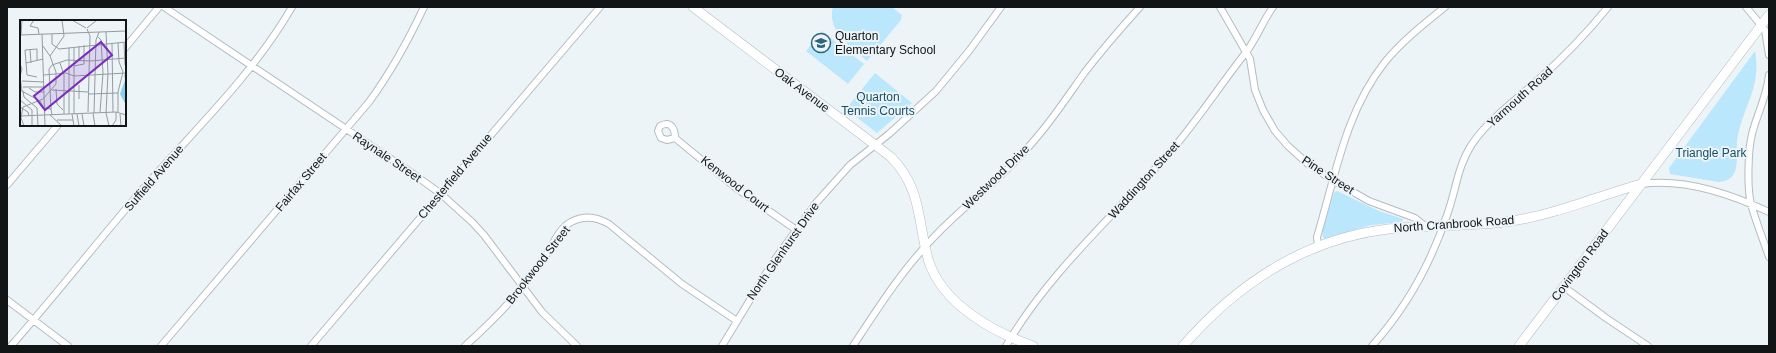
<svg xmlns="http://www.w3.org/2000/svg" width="1776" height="353" font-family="Arial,sans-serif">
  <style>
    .green { fill: #bae7fc }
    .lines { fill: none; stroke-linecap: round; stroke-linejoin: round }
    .street-casing { stroke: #b5bcc0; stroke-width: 8 }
    .secondary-casing { stroke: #b5bcc0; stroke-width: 10 }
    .street { stroke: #fff; stroke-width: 6 }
    .secondary { stroke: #fff; stroke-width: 9 }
    .labels { text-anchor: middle; stroke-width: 4; stroke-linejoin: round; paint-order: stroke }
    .poi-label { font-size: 12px; fill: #121516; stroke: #edf4f8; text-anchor: start }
    .street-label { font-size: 12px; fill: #121516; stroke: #edf4f8 }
    .park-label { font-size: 12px; fill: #165066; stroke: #edf4f8 }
    .inset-road { fill: none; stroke: #959b9e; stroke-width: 1 }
    .view { fill: #7b2cbf; fill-opacity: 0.15; stroke: #7b2cbf; stroke-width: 2 }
    .inset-edge { fill: none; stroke: #121516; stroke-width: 2 }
  </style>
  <rect width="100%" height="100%" fill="#edf4f8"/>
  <!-- green -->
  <path class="green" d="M833,7H892L902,15L901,20L867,61C852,47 826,31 833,7Z
    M822,31L864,64L848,84L806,51Z
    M1755,51C1762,88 1742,107 1737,141C1736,151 1739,167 1733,175C1730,180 1725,181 1719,182L1670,174L1669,168Z
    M875,73L912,103L877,133L846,109Z
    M1337,191L1379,211L1403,219L1402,222L1371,225L1325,239L1323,237L1322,232L1334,193Z"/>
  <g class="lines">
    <defs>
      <path id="street" d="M164,7L412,173L441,194L472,222L484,235L542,312L577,346
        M1220,7L1250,59L1255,90L1263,110L1275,131L1288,146L1308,164L1334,181L1369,201L1415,218L1425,226
        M1746,7L1765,30L1769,55
        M125,48L159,7
        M1769,75C1767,96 1757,114 1752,134C1748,149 1747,189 1751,204C1756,222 1763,239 1769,257
        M675,138L667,140L661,138L658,131L660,126C671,120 675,129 675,138L736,188L795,229
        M1641,184C1684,178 1731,194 1769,212
        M7,185L58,125
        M1318,246L1317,237C1335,178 1345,112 1385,62C1402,41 1424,24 1445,7
        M1564,287L1606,318L1648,346
        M7,300L68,346
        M11,346C54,297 94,246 136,197C189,135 251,78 292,7
        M161,346L369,102C391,72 408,41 424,7
        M311,346L600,7
        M465,346C486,327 506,308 523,286C530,277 538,267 545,257C553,245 558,229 571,222C584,215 597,217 609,224L682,284L737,321
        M722,346L773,262L816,203L850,165L889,134L936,91L969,51L1001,7
        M853,346C878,308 902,270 934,237C962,207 995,184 1022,154C1046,129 1065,100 1085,72C1102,50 1121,28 1140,7
        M1006,346C1049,272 1116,214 1172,150C1199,118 1221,84 1247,51C1257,37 1263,21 1273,7
        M1372,346C1406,308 1431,263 1447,215C1456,191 1457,167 1472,144C1490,118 1516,100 1539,79C1564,57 1587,33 1608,7"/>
      <path id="secondary" d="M693,7L891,157C923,190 917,222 929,262C943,304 993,332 1033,346
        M1183,346C1237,284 1305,239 1388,229C1430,224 1471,227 1512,221C1557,214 1598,196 1641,184
        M1519,346L1769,15"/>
    </defs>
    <!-- street casing -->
    <use href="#street" class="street-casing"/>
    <!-- secondary casing -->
    <use href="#secondary" class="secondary-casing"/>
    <!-- street -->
    <use href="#street" class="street"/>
    <!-- secondary -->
    <use href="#secondary" class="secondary"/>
  </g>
  <!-- icons -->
  <defs>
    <symbol id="school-ring" viewBox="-11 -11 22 22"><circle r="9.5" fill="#edf4f8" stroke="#2b667e" stroke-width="1.5"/><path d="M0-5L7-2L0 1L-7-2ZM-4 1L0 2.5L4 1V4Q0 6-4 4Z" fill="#2b667e"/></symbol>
  </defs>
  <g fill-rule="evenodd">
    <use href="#school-ring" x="810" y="32" width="22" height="22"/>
  </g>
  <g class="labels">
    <!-- poi labels -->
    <g class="poi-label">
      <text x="835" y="40">Quarton<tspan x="835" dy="14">Elementary School</tspan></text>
    </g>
    <!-- street labels -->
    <g class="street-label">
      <text transform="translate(802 90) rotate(37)" y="4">Oak Avenue</text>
      <text transform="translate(1520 97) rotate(-42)" y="4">Yarmouth Road</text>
      <text transform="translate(387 157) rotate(34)" y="4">Raynale Street</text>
      <text transform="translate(1328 175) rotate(33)" y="4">Pine Street</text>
      <text transform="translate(455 176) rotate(-50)" y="4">Chesterfield Avenue</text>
      <text transform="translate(996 177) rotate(-44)" y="4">Westwood Drive</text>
      <text transform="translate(154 178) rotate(-49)" y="4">Suffield Avenue</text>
      <text transform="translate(1144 180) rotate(-48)" y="4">Waddington Street</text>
      <text transform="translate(301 182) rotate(-50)" y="4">Fairfax Street</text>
      <text transform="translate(735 184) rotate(38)" y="4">Kenwood Court</text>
      <text transform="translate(1454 224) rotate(-4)" y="4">North Cranbrook Road</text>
      <text transform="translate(783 251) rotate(-55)" y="4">North Glenhurst Drive</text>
      <text transform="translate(538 265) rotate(-52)" y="4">Brookwood Street</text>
      <text transform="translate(1580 265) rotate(-53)" y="4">Covington Road</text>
    </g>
    <!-- park labels -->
    <g class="park-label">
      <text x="878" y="101">Quarton<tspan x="878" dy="14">Tennis Courts</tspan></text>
      <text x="1711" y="157">Triangle Park</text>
    </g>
  </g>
  <!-- overview -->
  <g transform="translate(20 20)">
    <rect width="106" height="106" fill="#edf4f8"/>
    <path d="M106,53L105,56L106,58V85L100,74L105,60L104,55Z" fill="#87cfee"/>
    <path class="inset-road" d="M14,0L10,6L18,8L19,14M52,0L66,8M67,8L77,0M67,9L70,16L68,92M86,12L88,53L86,93L89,106M22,14L25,106M32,14V24L39,29L106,22M0,15L106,11M1,15L2,0M78,17L81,20L83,53L80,92M98,23L99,42L103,52L98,72V92M104,23L105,45M92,24L93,92M23,26L30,36M49,28V94M10,29L11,43M59,40V26M6,43L23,39M40,43L44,55V94M0,44L2,49L0,56M54,46L64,44V25M24,55L46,53L54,56L106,53M0,57L2,71M17,57L7,55L5,30L17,29V40M2,61L24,62M59,65V79M3,67H24M9,68L15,72H24M36,69L37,84L43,90M0,70L20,81L24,88L31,89L32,95M32,70L68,72M3,71L4,77L17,88L18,106M69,74L98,73M0,80L12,90V106M0,87L8,92L9,96M31,89L29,49L32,45L47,40L70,41L106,38M73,93L75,106M74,93L76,20L79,12M52,94L54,106M54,94V28M57,94L59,106M62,94L64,106M100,94L101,106M30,95L42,106M0,96L96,92L106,95M37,100H53M4,106L1,98L3,87L23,79L36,64V52L30,36L44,16L42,0M92,106L96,100V92"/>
    <path class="view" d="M81,22L92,35L25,90L14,76Z"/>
    <rect width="106" height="106" class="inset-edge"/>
  </g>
  <!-- border -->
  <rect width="1776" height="353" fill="none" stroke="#121516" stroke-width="16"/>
</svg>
